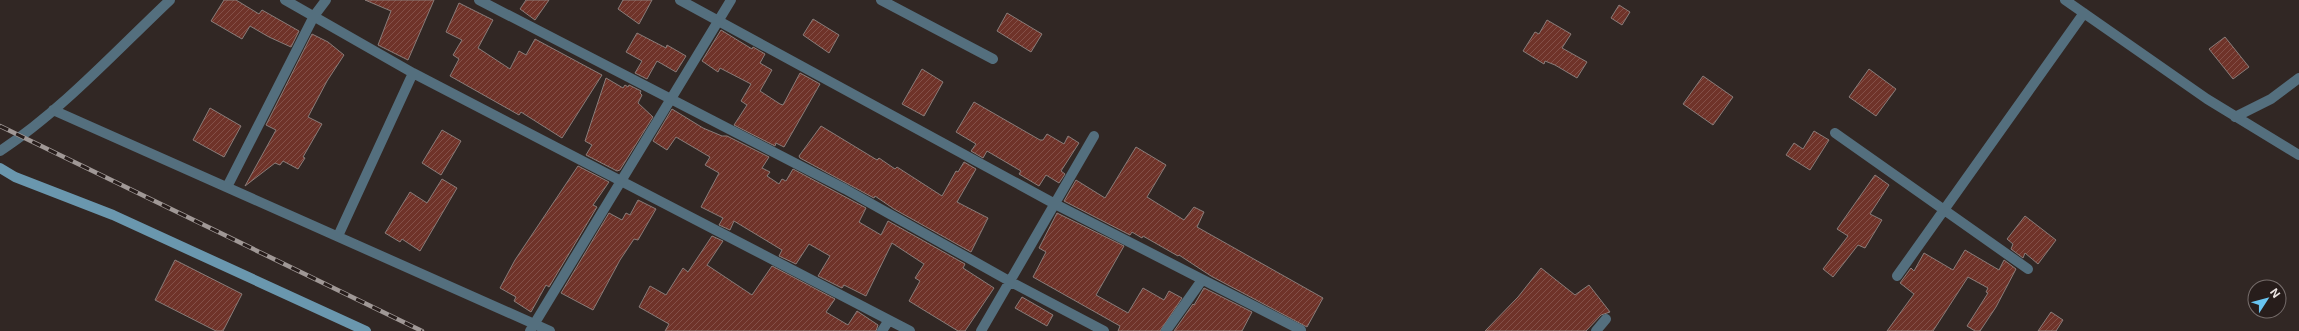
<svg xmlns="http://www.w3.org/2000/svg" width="2299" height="331" font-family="Inter,sans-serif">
<defs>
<pattern id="building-hatch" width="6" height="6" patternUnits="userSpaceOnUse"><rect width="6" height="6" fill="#6f3329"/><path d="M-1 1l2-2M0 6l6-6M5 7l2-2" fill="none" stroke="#845048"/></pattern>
</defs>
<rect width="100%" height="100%" fill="#312724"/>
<path fill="url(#building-hatch)" stroke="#897c79" d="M224 0H236L259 14 262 10 299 31 291 47 269 37 250 26 242 39 211 21Z
M365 0H434L408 60 378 45 391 11Z
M526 0H549L535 20 520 9Z
M623 0H652L639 24 618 9Z
M459 3 493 20 478 48 510 69 519 51 526 55 535 39 602 75 562 138 521 112 519 115 450 76 459 59 453 55 462 40 446 32Z
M1619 5 1630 12 1622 25 1611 18Z
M1007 13 1042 34 1031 52 997 31Z
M813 19 839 35 829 53 803 35Z
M1547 20 1571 34 1562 48 1587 62 1577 78 1555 65 1545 61 1544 64 1523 51 1535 32 1539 34Z
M721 30 752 49 753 47 765 54 760 63 772 70 760 91 780 104 783 105 800 73 820 84 784 147 776 143 775 146 734 125 747 105 741 101 751 84 720 68 718 72 702 61Z
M637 33 666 48 667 45 686 56 676 72 657 61 647 79 635 73 642 61 626 52Z
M312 34 328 42 344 55 327 81 308 117 322 124 303 157 305 158 298 169 283 161 280 165 275 163 245 186 276 130 266 125Z
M2225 37 2249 67 2233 79 2209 49Z
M922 69 943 82 924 116 902 104Z
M1869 69 1896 89 1876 116 1849 97Z
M1703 76 1733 97 1713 125 1683 104Z
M606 78 623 88 625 85 628 87 629 85 641 91 640 93 642 95 638 103 653 117 620 170 617 171 586 155 592 145 585 141Z
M974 102 1040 140H1043L1047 134 1064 144 1068 136 1079 143 1061 171 1065 174 1059 183 1046 175 1039 186 1019 174 1021 171 987 151 983 158 971 151 976 144 956 132Z
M210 108 241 126 224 157 193 140Z
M672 109 703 128 722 136H727L769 157 762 168 770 172 767 176 779 184 782 179 786 181 793 169 866 208 859 222 881 235 888 221 965 264 963 268 994 288 965 331H958L909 301 920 281 915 278 924 264 892 243 866 296 844 285 842 288 818 276 830 256 809 244 796 264 779 256 782 250 734 221 730 230 719 225 723 218 701 207 719 173 705 165 710 157 676 137 667 150 653 141Z
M821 126 877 160 879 158 895 169 897 167 942 196 956 171 958 172 964 162 976 169 957 202 988 218 971 252 894 209 875 196 874 198 800 158 799 156Z
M442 130 461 141 441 175 422 163Z
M1814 131 1829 140 1810 170 1786 155 1794 143 1803 149Z
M1136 147 1166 165 1147 197 1184 220 1194 207 1204 212 1197 227 1323 298 1307 327 1211 276 1179 255 1178 256 1143 236 1142 238 1132 232 1130 235 1064 201 1076 180 1105 198Z
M578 166 609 182 593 205 597 207 549 287 546 285 531 312 514 301 516 297 500 288 515 260Z
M1875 175 1889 185 1870 214 1882 220 1865 248 1858 245 1833 277 1823 269 1848 236 1837 229Z
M442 179 457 188 420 251 402 239 400 242 385 233 410 192 427 203Z
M638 200 656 209 638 240 634 239 620 260 593 310 561 293 609 213 622 220 626 213 630 215Z
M1057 213 1124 246 1096 295 1128 313 1143 288 1164 300 1169 291 1182 298 1160 331H1118L1120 326 1033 277 1046 252 1039 248Z
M2025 216 2056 240 2038 264 2025 253 2023 258 2011 249 2013 244 2007 239Z
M712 236 723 241 707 265 752 295 772 266 835 299 826 312 848 325 857 311 878 325 876 331H665L669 324 639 307 650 286 666 295 683 268 688 272Z
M1965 250 1999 270 2004 260 2016 269 1996 307 1980 331H1975L1967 326 1988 293 1986 292 1988 288 1968 277 1933 331H1887L1914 294 1900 283 1911 268 1914 271 1924 253 1953 270Z
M175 260 242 294 223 331H216L155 300Z
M1541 268 1575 295 1589 285 1610 312 1601 315 1586 331H1485L1518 297Z
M1204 288 1252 312 1242 331H1174L1193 304 1194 305Z
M1022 297 1053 315 1047 326 1015 308Z
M2051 312 2063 320 2056 331H2038Z"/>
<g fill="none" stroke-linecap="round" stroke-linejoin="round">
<path stroke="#546f7e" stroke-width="10" d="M285 0 413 73 910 331
M479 0 845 189 1011 282 1104 331
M680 0 1055 204 1301 330
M881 0 993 59
M2065 0 2207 99 2299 155
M53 110 550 331
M2235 117 2271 99 2299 78
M1835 133 2028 269
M0 151C60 112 117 50 170 0
M227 187 314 16 326 0
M338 236 413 73
M1897 276 2084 13
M530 331 731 0
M882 331 889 320
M981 331 1094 136
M1166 331 1202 280
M1596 331 1606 319"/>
<path stroke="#6a97ae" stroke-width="10" d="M0 168 15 177 113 215 366 331"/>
<defs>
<path id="rail" d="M0 126 422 331"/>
</defs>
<use href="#rail" stroke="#a09896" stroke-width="4.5"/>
<use href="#rail" stroke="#271d1b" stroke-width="3" stroke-dasharray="9" stroke-linecap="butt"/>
</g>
<g transform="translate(2267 299) rotate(54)"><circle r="19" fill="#271d1b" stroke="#766d6b"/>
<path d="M0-3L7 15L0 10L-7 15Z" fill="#68c4f0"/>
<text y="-6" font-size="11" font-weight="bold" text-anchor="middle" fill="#ece5e3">N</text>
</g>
</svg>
